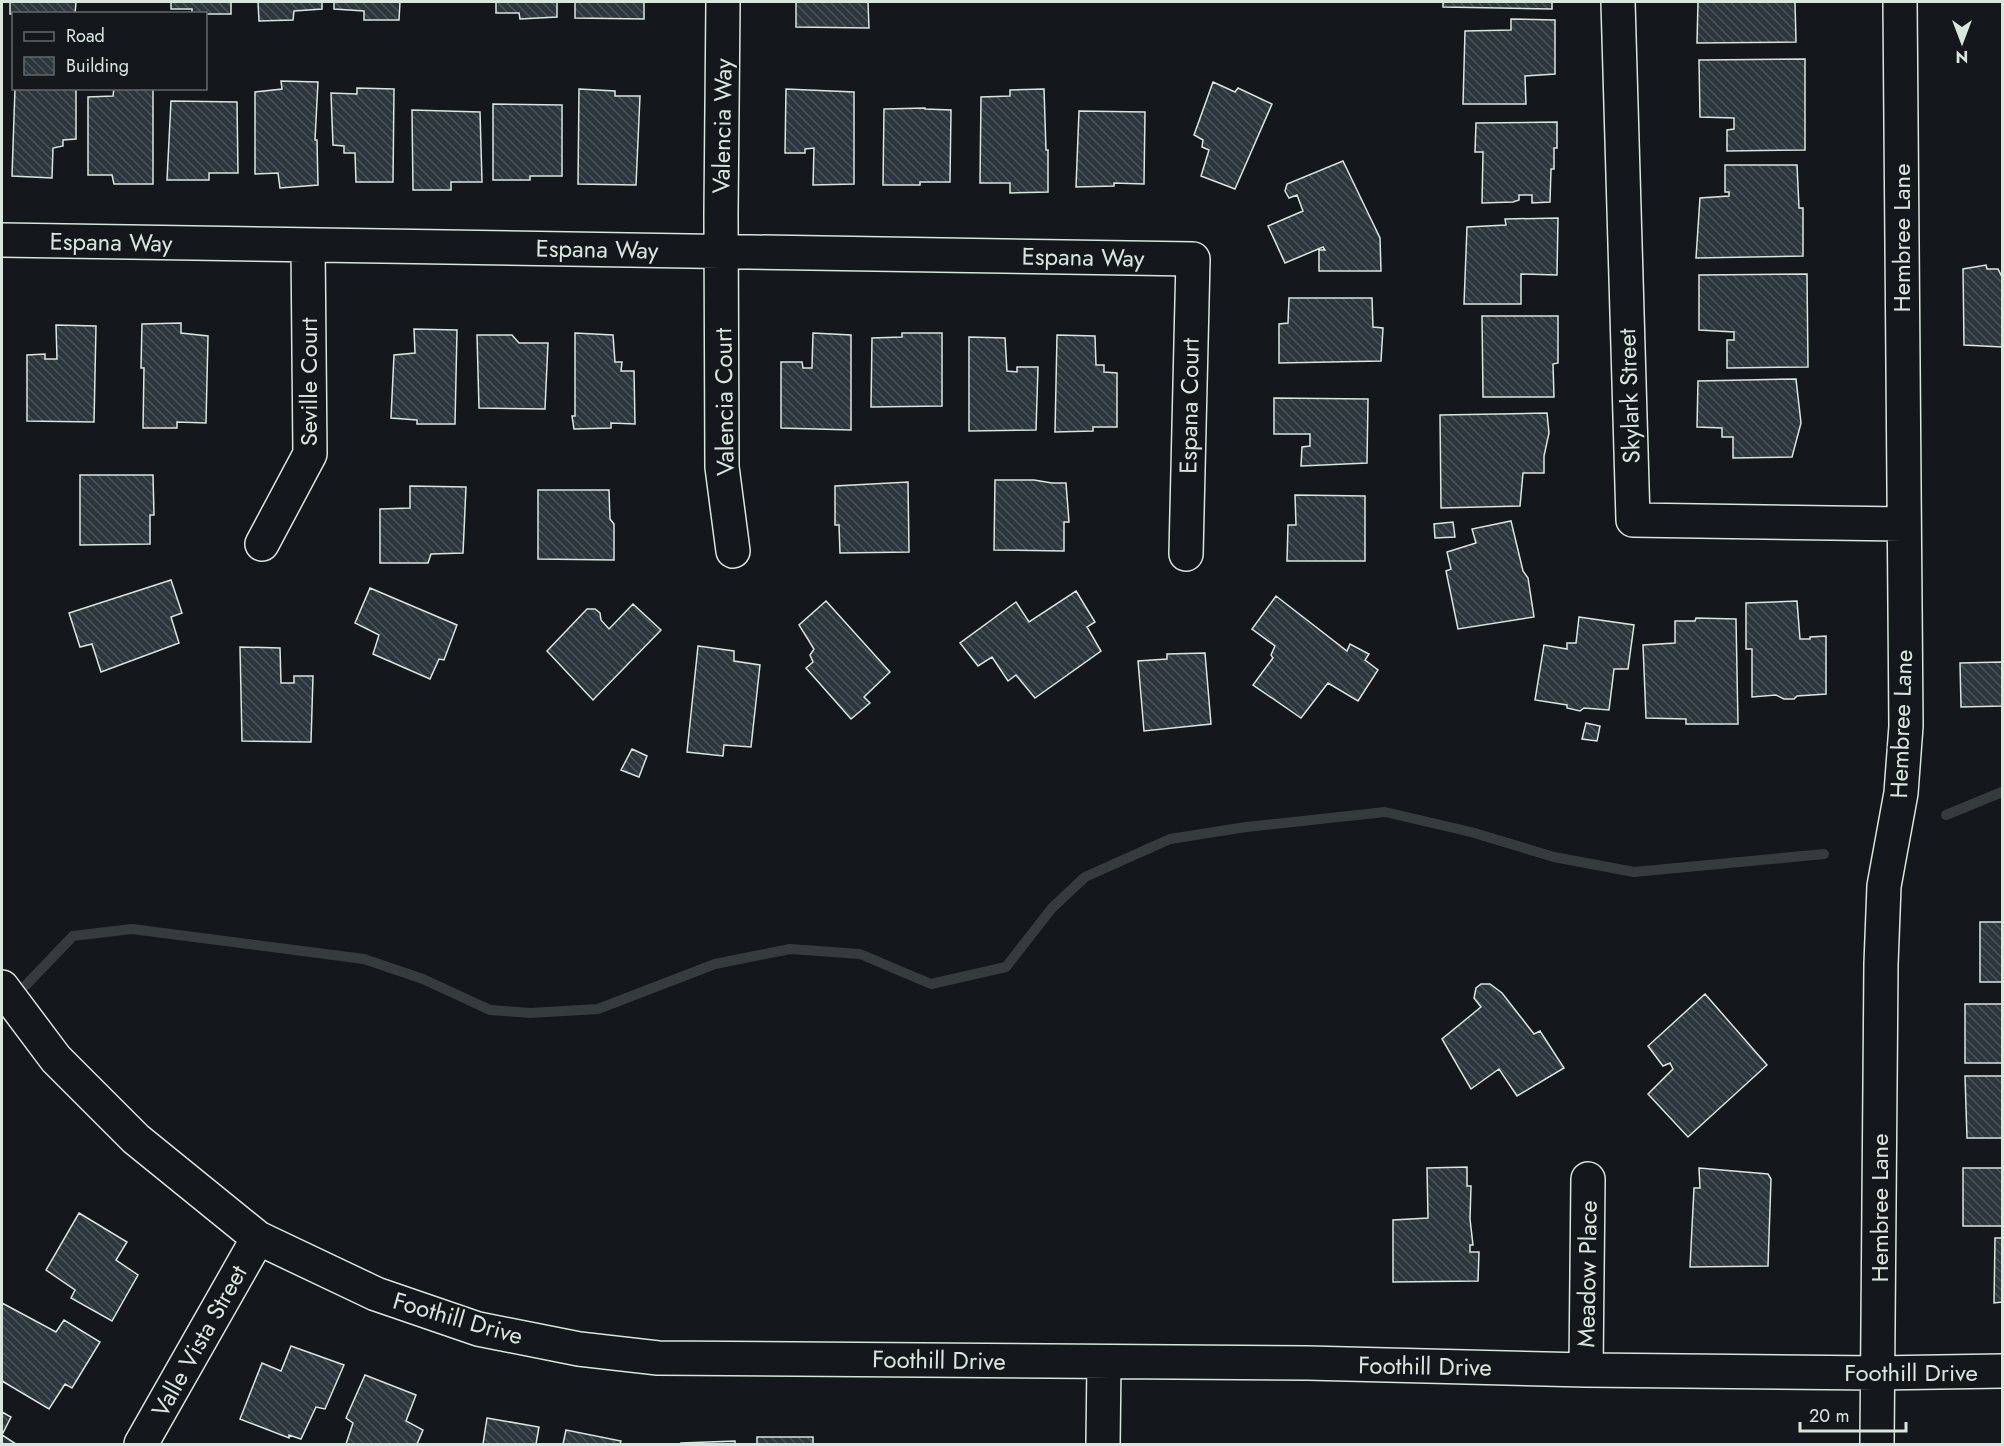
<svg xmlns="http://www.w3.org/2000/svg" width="2004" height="1446" font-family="Jost,sans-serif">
<defs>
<pattern id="building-back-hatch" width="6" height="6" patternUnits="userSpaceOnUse" patternTransform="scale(1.5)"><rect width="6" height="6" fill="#2c363c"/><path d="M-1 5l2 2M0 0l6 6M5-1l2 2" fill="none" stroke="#4a5358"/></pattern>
</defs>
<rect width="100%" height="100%" fill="#14181c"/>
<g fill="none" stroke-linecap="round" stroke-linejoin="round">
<path stroke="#363b3e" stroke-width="10" d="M1946 815 2002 792
M12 993 26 985 73 936 132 929 364 959 423 979 490 1010 530 1013 598 1009 715 964 790 949 860 954 931 984 1006 967 1052 908 1085 877 1170 839 1246 827 1385 812 1471 832 1554 857 1634 872 1824 854"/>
</g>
<path fill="url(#building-back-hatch)" stroke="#d8e6dc" stroke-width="1.5" d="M10 2H76L75 14H10Z
M171 2H231V14H192V9H171Z
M258 2H322V9L294 11 293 20 259 21Z
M334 2H400L399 20H364V11L334 9Z
M496 2H557V17L520 19 519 13H496Z
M575 2H644V19L575 18Z
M796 2H868L869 28 796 27Z
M1443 2H1552V9L1443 7Z
M1698 2H1795L1796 42 1697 43Z
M1511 19 1555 20V74L1525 76 1526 104H1463L1465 31 1511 30Z
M1805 59V150L1727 151V130L1734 129V118L1700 117 1699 60Z
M281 81 318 82 315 140H317L318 185 280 188 278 173 255 174V92L282 89Z
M1213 82 1235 92 1238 88 1272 104 1235 189 1201 176 1209 150 1202 147 1203 140 1194 135Z
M15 88H76V139L63 140V146L53 148 52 178 12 176Z
M114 88H153V184H114L112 175H88V97L113 96Z
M357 88 394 89 393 182H356L355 153H344V146L333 145 331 93 357 94Z
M579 89 615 91V96H640L636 185 578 184Z
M786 89 854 92V184L813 185 814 148 805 149V153H785Z
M1044 89 1046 150H1048V192L1010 193V183H980L981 97 1010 96V90Z
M171 101 237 102 238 173H209V180H167Z
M493 104 562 105V176H530V180H493Z
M925 108V109L951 110 950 182H920V185H883L884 109Z
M412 110 480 112 482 182H451V190H413Z
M1079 111 1145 112 1144 184 1114 183V186L1076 187Z
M1557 122V148H1554V169H1551L1550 202 1532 203V195H1519V200L1513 202 1482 203 1483 152H1475L1476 123Z
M1343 161 1380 238 1381 271H1319V250H1325L1323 247 1285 263 1268 226 1303 211 1297 195 1289 198 1285 191 1287 184Z
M1725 165H1797L1799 208H1803V256L1696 258 1700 198 1729 196V192H1725Z
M1558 218 1557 275 1521 274V304H1464L1467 227 1506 225 1505 219Z
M1986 265 1987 269H1998L2002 277V347L1964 345 1963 269Z
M1807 274 1808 367 1727 368V340H1734V332L1699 330V275Z
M1289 298H1372L1373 327 1383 328 1381 361 1279 363V324L1288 323Z
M1482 316H1558V363L1553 364 1554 397H1483Z
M181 323V333L208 336 206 423 177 422V428H143L144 368H141L142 324Z
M56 325 96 326 94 422 27 421V355L45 354V359H57Z
M414 329 457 330 455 424H417V420L391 418 394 355 415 353Z
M575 333 613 335 615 362H622L621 371H634L635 424 611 423V428L574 429 572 416H575Z
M813 333 851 335V430L781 428V362H802L803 368H812Z
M902 333H942V406L871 407 872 338 902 337Z
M477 335H512L519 343H548L545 409 479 408Z
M1057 335 1095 336 1096 365H1104V372L1117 373V427H1093V431L1055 432Z
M969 337 1005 338 1007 371 1017 372V367H1038L1036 430 969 431Z
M1796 379 1801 423 1792 457 1733 458V437H1722V428L1697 427 1698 381Z
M1274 398 1368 399 1367 463 1301 466 1302 447 1310 446V434H1274Z
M1547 413 1549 433 1544 456V473H1523L1520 506 1441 508 1440 415Z
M80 475H153L154 515H150V544L80 545Z
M995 480H1034L1052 483H1066L1069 522H1064V551L994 550Z
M908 482 909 552 840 553 839 525H835V486Z
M410 486 466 487 463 553 431 554 428 563H380V509L410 508Z
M538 490H609L610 519 614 524V560L538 559Z
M1295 495 1365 496V561H1287L1288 525H1296Z
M1511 521 1523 571 1528 578 1534 617 1458 629 1446 571 1451 569 1447 552 1476 543 1472 529Z
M1453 522 1455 537 1435 538 1434 524Z
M171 580 182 613 171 617 179 643 101 672 92 644 80 647 69 613Z
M370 588 457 625 444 660 439 659 430 679 373 654 379 635 355 623Z
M1076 591 1095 622 1087 627 1101 651 1035 698 1016 675 1008 681 992 657 978 666 960 643 1016 602 1029 622Z
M1276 596 1347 651 1350 644 1369 654 1365 660 1378 670 1358 701 1328 683 1301 718 1253 685 1273 658 1271 655 1275 646 1252 629Z
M826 601 890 672 864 697 870 703 851 719 806 668 813 662 810 655 814 649 799 625Z
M1797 601 1800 639H1810V637L1826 636V694L1797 696 1794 699H1784L1776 695 1752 697V649H1746V603Z
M633 604 661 630 593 700 547 651 587 609H595L600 613 601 620 609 629Z
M1579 617 1634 625 1628 669H1614L1609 710 1584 708 1580 711 1567 708V705L1535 700 1544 645 1567 649V643H1576Z
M1696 618 1736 619 1738 724H1686V719L1646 718 1643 645 1675 643V621H1695Z
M698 646 734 651V661L760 665 751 747 724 745 723 756 687 752Z
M240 647 280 648 281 683H294V676H313L311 742 242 741Z
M1205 653 1211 724 1144 731 1138 661 1167 659V654Z
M2002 662V706L1961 707 1960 663Z
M1586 723 1600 726 1597 741 1582 739Z
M632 749 647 756 639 777 621 770Z
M1980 922H2002V982H1980Z
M1481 984H1490L1502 993 1534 1034 1540 1031 1564 1068 1517 1096 1499 1069 1471 1089 1442 1039 1481 1007 1474 998 1476 988Z
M1705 994 1767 1065 1688 1137 1648 1094 1673 1069 1670 1063 1663 1066 1648 1046Z
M1965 1004H2002V1063H1965Z
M1965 1076H2002V1138H1967Z
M1467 1167V1186H1471L1470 1219 1473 1245H1470V1252H1479L1478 1281 1393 1282V1220L1428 1218 1427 1168Z
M1699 1168 1768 1174 1771 1179 1768 1266 1690 1267 1694 1188H1700Z
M1963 1168H2002V1226H1963Z
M79 1213 127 1242 116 1260 138 1275 112 1321 71 1298 75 1290 46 1270Z
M1995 1238H2002V1302L1994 1303Z
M2 1303 56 1332 64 1320 100 1342 72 1388 65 1384 49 1409 2 1381Z
M291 1346 344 1365 325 1409 316 1407 301 1439 289 1435V1438L240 1419 262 1363 281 1371Z
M365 1375 416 1395 406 1421 423 1430 417 1444H346L353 1423 346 1418Z
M2 1412 11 1417 2 1435 16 1444H2Z
M487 1418 539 1427 536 1444H483Z
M566 1430 621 1441 620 1444H563Z
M757 1437H813V1444H757Z
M735 1441V1444H681V1443Z"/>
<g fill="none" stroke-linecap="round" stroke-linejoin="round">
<defs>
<path id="minor" d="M723 2 721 213 722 467 733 551
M1618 2 1633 520 1903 524
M2 240 1193 259 1186 554
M262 544 310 454 308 245
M2 987 56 1059 136 1139 258 1238 376 1294 478 1329 579 1349 658 1358 1307 1363 1586 1370 1877 1373 2002 1371
M1586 1370 1588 1179
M141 1444 258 1238
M1103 1444 1104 1363
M1877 1444 1881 964 1884 886 1901 793 1906 726 1900 2"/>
</defs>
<use href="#minor" stroke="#d8e6dc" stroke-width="36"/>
<use href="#minor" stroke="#14181c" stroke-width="33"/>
</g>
<g text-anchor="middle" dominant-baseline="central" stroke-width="4.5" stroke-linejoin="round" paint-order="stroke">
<g font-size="24" fill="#d8e6dc" stroke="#14181c">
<text transform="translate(722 126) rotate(-89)">Valencia Way</text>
<text transform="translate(1901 238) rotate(-90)">Hembree Lane</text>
<text transform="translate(111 242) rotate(1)">Espana Way</text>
<text transform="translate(597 249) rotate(1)">Espana Way</text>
<text transform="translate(1083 257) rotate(1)">Espana Way</text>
<text transform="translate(308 382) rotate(-90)">Seville Court</text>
<text transform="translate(1629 396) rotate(-92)">Skylark Street</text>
<text transform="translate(724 402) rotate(-91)">Valencia Court</text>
<text transform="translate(1189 406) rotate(-89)">Espana Court</text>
<text transform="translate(1901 724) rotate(-88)">Hembree Lane</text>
<text transform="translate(1879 1208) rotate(-90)">Hembree Lane</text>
<text transform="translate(1587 1274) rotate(-89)">Meadow Place</text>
<text transform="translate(458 1318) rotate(16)">Foothill Drive</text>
<text transform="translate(199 1341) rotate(-61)">Valle Vista Street</text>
<text transform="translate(939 1360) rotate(1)">Foothill Drive</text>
<text transform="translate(1425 1366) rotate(1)">Foothill Drive</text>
<text x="1911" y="1372">Foothill Drive</text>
</g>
</g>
<rect width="2004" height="1446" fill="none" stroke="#d8e6dc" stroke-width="6"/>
<rect x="12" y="12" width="195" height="78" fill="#14181c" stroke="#626a69" stroke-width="1.5"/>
<rect x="24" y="32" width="30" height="9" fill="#14181c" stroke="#626a69" stroke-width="1.5"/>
<text x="66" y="42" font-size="18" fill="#d8e6dc">Road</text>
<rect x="24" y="57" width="30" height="18" fill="url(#building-back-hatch)" stroke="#626a69" stroke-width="1.5"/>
<text x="66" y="72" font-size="18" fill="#d8e6dc">Building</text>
<g transform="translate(1962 42) rotate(180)" stroke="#14181c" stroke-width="4.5" paint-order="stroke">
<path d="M0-4.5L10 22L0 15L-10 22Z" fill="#d8e6dc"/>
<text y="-9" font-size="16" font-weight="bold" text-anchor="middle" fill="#d8e6dc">N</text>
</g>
<path d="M1800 1422v9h106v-9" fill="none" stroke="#d8e6dc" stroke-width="3"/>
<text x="1809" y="1422" font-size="18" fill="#d8e6dc" stroke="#14181c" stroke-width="4.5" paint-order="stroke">20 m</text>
</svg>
